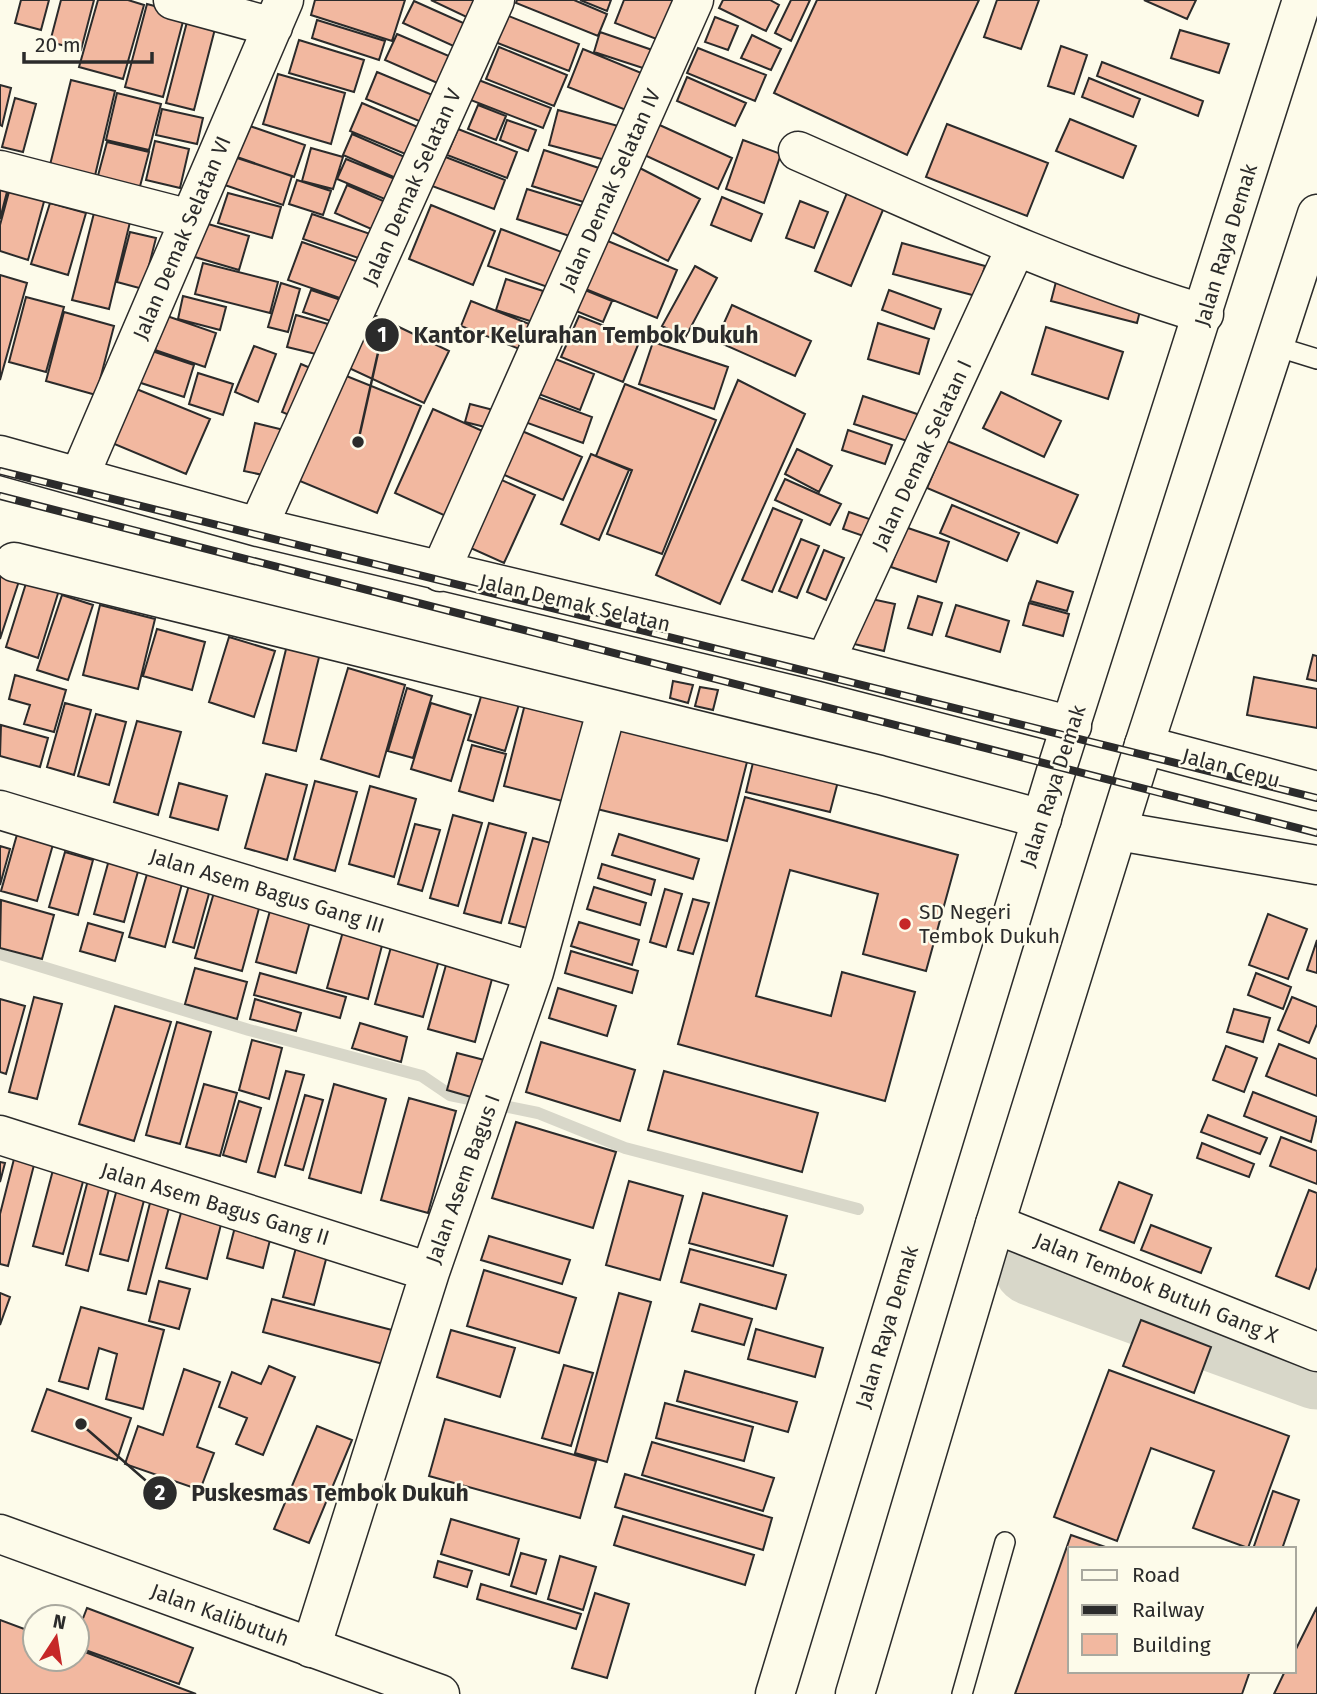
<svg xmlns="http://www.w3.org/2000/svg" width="1317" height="1694" font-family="'Fira Sans',sans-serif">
<rect width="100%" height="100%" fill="#fdfbea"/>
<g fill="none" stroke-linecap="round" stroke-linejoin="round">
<path stroke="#d8d7c9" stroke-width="12" d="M0 954 249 1030 422 1076 450 1095 538 1113 625 1148 858 1209"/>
<path stroke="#d8d7c9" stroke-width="77" d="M1032 1267 1317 1371"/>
</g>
<path fill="#f2b8a0" stroke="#2b2b2b" stroke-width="2" d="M21 0H49L41 30 15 23Z
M61 0H94L81 50 50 42Z
M98 0H128L144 5 123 79 79 67Z
M315 0H405L392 41 311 15Z
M431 0H488L477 22Z
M517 0H574L607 14 598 36 516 3Z
M580 0H611L607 11Z
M624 0H673L659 40 615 23Z
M723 0H770L779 5 766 31 719 8Z
M791 0H810L791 41 775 33Z
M817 0H979L907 155 774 93Z
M997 0H1039L1021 49 984 37Z
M1144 0H1196L1187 19Z
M414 1 470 26 460 49 403 23Z
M147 4 185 14 163 97 125 87Z
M506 15 579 44 569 71 495 42Z
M715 17 738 26 728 50 705 42Z
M188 18 216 25 194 110 166 103Z
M317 20 385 41 379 60 312 38Z
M1180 30 1229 44 1219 73 1171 58Z
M600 32 658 52 652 71 594 52Z
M397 34 463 62 451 89 385 60Z
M752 35 781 49 771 70 741 58Z
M299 40 364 60 354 92 289 73Z
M1061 46 1087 55 1074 94 1048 86Z
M499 47 567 75 554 106 486 79Z
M698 48 766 75 755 101 687 73Z
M583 49 651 77 636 114 568 87Z
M1102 62 1203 101 1198 116 1097 76Z
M377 72 447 101 436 128 366 99Z
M278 74 345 93 331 144 263 124Z
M687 77 746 103 735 126 677 101Z
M1089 78 1140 99 1133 117 1082 97Z
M476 79 551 108 543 128 468 99Z
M71 80 115 91 93 184 48 173Z
M0 85 11 88 2 126 0 125Z
M117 93 161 104 149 150 106 140Z
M15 98 36 104 23 152 2 147Z
M362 103 427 131 415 158 350 131Z
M478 105 506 116 496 140 468 129Z
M162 109 203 118 197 144 156 135Z
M558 110 622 127 613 162 549 145Z
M1070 119 1136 146 1123 178 1056 151Z
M507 120 536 130 528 151 500 140Z
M653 122 732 158 718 189 640 153Z
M947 124 1048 163 1027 216 926 177Z
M247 125 305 145 294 177 237 157Z
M458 129 517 152 507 178 447 155Z
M352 134 414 161 405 182 343 155Z
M743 140 781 154 764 203 726 189Z
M155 141 189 149 180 188 146 180Z
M107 142 149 152 138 194 96 183Z
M311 148 343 157 333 189 302 181Z
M544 150 605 170 593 205 532 186Z
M231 156 292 176 283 205 222 184Z
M443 156 505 180 494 209 432 186Z
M346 159 395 179 387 200 337 179Z
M632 164 700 199 668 261 600 226Z
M297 180 331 191 323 215 289 204Z
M0 181 9 184 0 219Z
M851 183 888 198 851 286 815 271Z
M347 185 390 204 378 232 335 213Z
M10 188 45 198 28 260 0 251V225Z
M527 189 589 208 579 239 517 219Z
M228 193 281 207 272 238 218 223Z
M722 197 762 214 751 241 711 225Z
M800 201 828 212 814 248 786 238Z
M50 203 86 213 68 275 31 264Z
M431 205 495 231 473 285 409 259Z
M94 213 130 222 109 309 72 300Z
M312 214 382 238 373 263 303 239Z
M198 221 249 236 239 270 188 255Z
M501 229 572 256 559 291 488 266Z
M130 232 156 238 143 289 117 282Z
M603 239 677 270 657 318 583 288Z
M302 242 370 266 357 304 288 280Z
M902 243 985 266 976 296 893 274Z
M203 263 278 282 270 313 195 294Z
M695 266 717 278 685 338 662 326Z
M0 275 27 283 0 380Z
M1057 278 1143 299 1137 323 1051 301Z
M506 279 543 291 533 322 496 310Z
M281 283 300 289 288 332 268 327Z
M311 290 350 303 343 325 303 312Z
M585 290 612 301 603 322 576 311Z
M889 290 941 309 934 329 882 310Z
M183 296 226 307 220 330 178 319Z
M26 297 64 307 46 372 9 362Z
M471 301 532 325 522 350 461 326Z
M732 305 811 341 795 376 716 341Z
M64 312 114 326 96 395 46 381Z
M296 315 328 324 320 355 287 347Z
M374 315 449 351 424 403 349 368Z
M167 316 216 333 205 367 155 350Z
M579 316 640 340 623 382 561 357Z
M878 323 929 339 919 374 868 359Z
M1046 327 1123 352 1108 399 1032 374Z
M653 342 728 367 714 409 639 384Z
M254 346 276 354 258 402 235 392Z
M149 350 194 365 184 397 138 382Z
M545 355 594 374 580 410 531 391Z
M301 364 322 373 303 421 282 412Z
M198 373 233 384 223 415 189 404Z
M339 373 421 406 377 513 295 479Z
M738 380 805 414 720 604 656 575Z
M625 384 716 420 662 554 607 534 632 470 596 456Z
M134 388 210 419 186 474 112 443Z
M1001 392 1061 421 1044 457 983 428Z
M532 395 592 417 583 443 522 421Z
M863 396 929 418 920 445 854 424Z
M470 404 505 413 501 431 465 422Z
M433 409 496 437 457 521 395 493Z
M255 423 288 431 277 478 244 471Z
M848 430 892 445 885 464 842 450Z
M522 431 582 457 563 500 502 474Z
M947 441 1078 495 1057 543 927 488Z
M797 449 832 466 819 492 785 474Z
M591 454 629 470 599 540 561 524Z
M495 477 535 495 504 563 464 545Z
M785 479 841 504 830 525 775 500Z
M952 505 1019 533 1007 561 940 533Z
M773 508 802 520 772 592 742 580Z
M849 512 881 523 875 540 843 529Z
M905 527 949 542 936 582 891 567Z
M801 539 819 546 797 598 779 591Z
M824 550 844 558 826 600 807 592Z
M0 568 21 575 0 639Z
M28 577 60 587 38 658 6 647Z
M1037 581 1073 592 1067 611 1030 601Z
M62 595 93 605 68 680 37 670Z
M918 596 942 603 932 635 908 628Z
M862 597 895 604 884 651 850 643Z
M1029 603 1069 614 1063 636 1023 625Z
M100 605 155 619 138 689 83 675Z
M956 605 1009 621 1000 652 946 636Z
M157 629 205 642 192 690 143 676Z
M229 637 275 651 254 717 209 702Z
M289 637 322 645 296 751 263 743Z
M1313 655 1317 656V681L1307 679Z
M348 668 405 685 379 777 321 759Z
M15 675 66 690 54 732 24 724 30 705 9 699Z
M1254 677 1317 689V728L1247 715Z
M673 681 693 685 688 703 670 698Z
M700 687 718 690 713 710 695 706Z
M407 688 432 696 413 758 388 751Z
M483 690 520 701 505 751 468 740Z
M65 703 91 710 74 775 47 767Z
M431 703 471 715 451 781 411 769Z
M525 704 595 722 574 804 504 786Z
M96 714 126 722 109 785 78 776Z
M620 718 750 750 727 841 597 809Z
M137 721 181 732 158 815 114 802Z
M1 725 48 738 40 767 0 756Z
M472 745 506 754 493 801 459 791Z
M756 750 841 770 830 812 746 792Z
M266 774 307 785 287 860 245 848Z
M315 781 357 792 335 871 294 859Z
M179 783 227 796 218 830 170 817Z
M370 786 416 799 394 877 349 864Z
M745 797 958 855 926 971 863 954 878 894 790 870 756 996 831 1016 842 972 915 992 885 1101 678 1044Z
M453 815 482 823 458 906 430 898Z
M489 823 526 833 501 923 464 913Z
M415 824 440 830 422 891 398 884Z
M18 831 54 841 37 901 1 891Z
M619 834 699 859 693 879 612 855Z
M533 838 565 847 541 932 509 923Z
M0 846 10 849 0 885Z
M112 849 142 857 124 922 94 914Z
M65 852 93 860 78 915 49 907Z
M151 860 186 869 165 947 129 937Z
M602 864 655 880 651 895 598 878Z
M189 885 210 890 194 948 173 942Z
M594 887 646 903 640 925 587 909Z
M215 889 261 901 242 971 195 958Z
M665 889 682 894 666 947 650 942Z
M693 899 709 903 693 954 678 950Z
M1 900 54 915 42 959 0 948Z
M271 907 311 918 296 973 256 962Z
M1268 914 1307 929 1288 979 1249 965Z
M579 922 639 940 632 965 571 946Z
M88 923 123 933 115 961 80 951Z
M344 928 384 938 368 999 327 988Z
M393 940 441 953 423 1017 375 1004Z
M1317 940V973L1307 970Z
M571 951 638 971 632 993 565 973Z
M446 965 492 979 475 1042 428 1029Z
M195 968 247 982 237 1019 185 1004Z
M260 973 346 997 340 1018 254 995Z
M1256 973 1291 987 1283 1009 1248 995Z
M558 988 616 1006 607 1036 549 1018Z
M34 997 62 1004 37 1099 9 1092Z
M1292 997 1317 1007V1024L1309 1043 1278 1030Z
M0 999 25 1006 6 1074 0 1072Z
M255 999 301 1013 296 1031 250 1019Z
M115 1006 171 1022 134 1141 79 1124Z
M1234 1009 1270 1018 1263 1042 1227 1032Z
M177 1022 211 1032 180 1144 146 1135Z
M360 1023 407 1037 401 1062 352 1048Z
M252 1040 282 1048 269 1099 239 1090Z
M541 1042 635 1070 620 1121 526 1092Z
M1279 1044 1317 1059V1096L1266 1076Z
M1226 1046 1257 1058 1244 1092 1213 1080Z
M457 1053 496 1063 485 1101 447 1090Z
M286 1071 304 1075 275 1177 258 1172Z
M664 1071 818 1113 802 1172 648 1130Z
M204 1084 237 1093 220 1156 186 1147Z
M334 1084 386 1099 361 1193 309 1178Z
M1253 1092 1317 1117 1311 1142 1244 1116Z
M305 1095 323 1100 303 1170 285 1165Z
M409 1098 456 1111 428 1213 381 1200Z
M239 1101 261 1108 246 1162 223 1155Z
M1208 1115 1267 1138 1260 1154 1201 1132Z
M516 1122 616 1152 593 1228 492 1198Z
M1281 1137 1317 1151V1184L1270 1166Z
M1202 1143 1254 1164 1249 1177 1197 1158Z
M14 1159 34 1165 8 1266 0 1264V1214Z
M0 1162 5 1163 0 1182Z
M53 1170 84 1178 63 1254 33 1246Z
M88 1180 110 1185 88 1271 66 1265Z
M119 1181 147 1189 128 1261 100 1254Z
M629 1181 683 1196 660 1280 606 1265Z
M1119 1182 1152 1195 1134 1243 1100 1230Z
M1309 1190 1317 1193V1267L1309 1289 1276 1276Z
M153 1191 172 1196 146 1294 128 1290Z
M703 1193 787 1216 773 1266 689 1243Z
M185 1198 225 1209 207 1279 166 1268Z
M236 1223 272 1232 263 1268 227 1258Z
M1151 1225 1211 1248 1201 1273 1141 1250Z
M489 1236 570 1260 562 1284 481 1260Z
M298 1240 329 1248 314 1305 283 1297Z
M690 1249 786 1275 776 1309 681 1282Z
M484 1270 576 1298 559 1353 467 1326Z
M159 1281 190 1289 179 1329 149 1321Z
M0 1293 10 1297 0 1325Z
M619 1293 651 1302 607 1462 575 1453Z
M272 1299 392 1330 383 1364 263 1332Z
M700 1304 752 1319 744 1345 692 1331Z
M81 1307 164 1330 143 1409 106 1399 117 1354 99 1348 88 1389 59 1381Z
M1141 1320 1211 1347 1194 1393 1123 1366Z
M756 1329 823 1348 815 1377 748 1359Z
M451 1330 515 1348 500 1397 437 1377Z
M564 1365 593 1373 571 1446 542 1438Z
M269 1366 295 1377 263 1455 236 1444 247 1418 219 1407 232 1372 261 1384Z
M184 1369 220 1382 197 1447 214 1453 200 1490 125 1464 138 1426 163 1435Z
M1109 1370 1289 1436 1248 1548 1193 1528 1214 1471 1151 1448 1117 1541 1054 1517Z
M685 1371 797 1402 788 1432 677 1401Z
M47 1389 131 1418 117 1460 32 1431Z
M665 1403 753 1427 744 1461 656 1438Z
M445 1419 596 1461 580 1518 429 1476Z
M317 1426 352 1440 309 1543 274 1529Z
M652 1442 774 1478 763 1511 642 1475Z
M625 1474 772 1518 763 1550 615 1507Z
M1273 1491 1299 1500 1282 1549H1253Z
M623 1516 754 1555 745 1585 614 1545Z
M451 1519 519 1539 509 1575 441 1554Z
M1071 1535 1111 1549H1070V1671H1250L1242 1694H1015Z
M521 1553 546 1560 536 1594 511 1586Z
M560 1556 596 1567 583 1610 548 1599Z
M438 1561 472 1571 467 1587 434 1577Z
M481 1584 581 1614 576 1629 477 1599Z
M595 1593 629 1604 607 1678 572 1668Z
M1317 1607V1694H1274L1285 1671H1294V1653Z
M87 1608 193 1648 179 1684 77 1647V1634Z
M0 1620 35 1633V1659H77V1649L196 1694H0Z"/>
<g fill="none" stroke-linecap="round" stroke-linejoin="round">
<defs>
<path id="service" d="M1275 346 1317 359
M962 1694 1005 1542"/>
<path id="minor" d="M173 0 273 27
M798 151C932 210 1064 272 1204 314
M0 170 190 219
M0 455 258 527 825 662 1072 726
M80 475 284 0
M258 527 495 0
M14 562 880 775 1042 819
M440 572 694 0
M825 662 1016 247
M1144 745 1317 791
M0 810 534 972
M1118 831 1317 865
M0 1135 430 1272
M995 1224 1317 1352
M311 1648 430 1272 534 972 607 708"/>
<path id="tertiary" d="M0 1534 440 1694"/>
<path id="trunk" d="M775 1694 1057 768 1302 0
M855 1694 995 1224 1144 745 1317 214"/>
</defs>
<use href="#service" stroke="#2b2b2b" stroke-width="22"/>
<use href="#minor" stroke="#2b2b2b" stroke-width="41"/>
<use href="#tertiary" stroke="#2b2b2b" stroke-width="41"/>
<use href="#trunk" stroke="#2b2b2b" stroke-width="41"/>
<use href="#service" stroke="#fdfbea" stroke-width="19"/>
<use href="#minor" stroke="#fdfbea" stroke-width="38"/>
<use href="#tertiary" stroke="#fdfbea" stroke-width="38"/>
<use href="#trunk" stroke="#fdfbea" stroke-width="38"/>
<defs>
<path id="rail" d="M0 471 1317 798
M0 496 1317 833"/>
</defs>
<use href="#rail" stroke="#2b2b2b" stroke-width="8"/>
<use href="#rail" stroke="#fdfbea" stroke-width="5" stroke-dasharray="16" stroke-linecap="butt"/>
</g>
<circle fill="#c62828" stroke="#fdfbea" stroke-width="2.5" cx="905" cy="924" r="7"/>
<g text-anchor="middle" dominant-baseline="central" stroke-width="5" stroke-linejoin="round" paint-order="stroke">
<g font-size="21" fill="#2b2b2b" stroke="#fdfbea">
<text transform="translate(412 187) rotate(-66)">Jalan Demak Selatan V</text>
<text transform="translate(610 190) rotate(-66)">Jalan Demak Selatan IV</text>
<text transform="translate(182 238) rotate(-67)">Jalan Demak Selatan VI</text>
<text transform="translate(1226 245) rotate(-73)">Jalan Raya Demak</text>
<text transform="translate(922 455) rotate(-65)">Jalan Demak Selatan I</text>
<text transform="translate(575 603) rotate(13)">Jalan Demak Selatan</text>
<text transform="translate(1231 768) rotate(15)">Jalan Cepu</text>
<text transform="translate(1053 786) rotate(-72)">Jalan Raya Demak</text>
<text transform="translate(267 891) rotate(17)">Jalan Asem Bagus Gang III</text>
<text transform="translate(463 1179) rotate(-70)">Jalan Asem Bagus I</text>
<text transform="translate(215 1204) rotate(17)">Jalan Asem Bagus Gang II</text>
<text transform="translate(1156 1288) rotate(22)">Jalan Tembok Butuh Gang X</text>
<text transform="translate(887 1327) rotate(-73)">Jalan Raya Demak</text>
<text transform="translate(220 1615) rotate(20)">Jalan Kalibutuh</text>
</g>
<g font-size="21" fill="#2b2b2b" stroke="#fdfbea" text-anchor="start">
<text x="919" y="912">SD Negeri<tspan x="919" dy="24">Tembok Dukuh</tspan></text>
</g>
</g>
<path fill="none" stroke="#2b2b2b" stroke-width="2.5" d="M358 442L382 335M81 1424L160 1493"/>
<g fill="#2b2b2b" stroke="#fdfbea" stroke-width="2.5">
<circle cx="358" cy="442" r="7"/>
<circle cx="81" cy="1424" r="7"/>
<circle cx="382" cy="335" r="18"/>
<circle cx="160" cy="1493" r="18"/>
</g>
<g font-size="21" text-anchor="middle" font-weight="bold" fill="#fff">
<text x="382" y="342">1</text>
<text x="160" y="1500">2</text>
</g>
<g font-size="23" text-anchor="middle" font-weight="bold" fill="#2b2b2b" stroke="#fdfbea" stroke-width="5" stroke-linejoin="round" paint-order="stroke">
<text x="586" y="343">Kantor Kelurahan Tembok Dukuh</text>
<text x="330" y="1501">Puskesmas Tembok Dukuh</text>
</g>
<rect x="1068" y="1547" width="228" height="126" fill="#fdfbea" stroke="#a9a89e" stroke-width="2"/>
<rect x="1082" y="1570" width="35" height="10" fill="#fdfbea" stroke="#a9a89e" stroke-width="2"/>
<text x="1132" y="1582" font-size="21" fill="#2b2b2b">Road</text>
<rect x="1082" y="1605" width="35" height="10" fill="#2b2b2b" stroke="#a9a89e" stroke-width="2"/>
<text x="1132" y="1617" font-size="21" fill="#2b2b2b">Railway</text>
<rect x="1082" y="1634" width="35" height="21" fill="#f2b8a0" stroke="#a9a89e" stroke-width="2"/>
<text x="1132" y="1652" font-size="21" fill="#2b2b2b">Building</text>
<g transform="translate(56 1638) rotate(12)"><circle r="33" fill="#fdfbea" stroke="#a9a89e" stroke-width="2"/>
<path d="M0-5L12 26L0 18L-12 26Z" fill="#c62828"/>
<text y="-10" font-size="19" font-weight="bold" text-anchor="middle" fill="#2b2b2b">N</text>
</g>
<path d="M24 52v10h128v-10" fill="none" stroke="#2b2b2b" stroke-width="3.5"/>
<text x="35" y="52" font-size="21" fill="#2b2b2b" stroke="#fdfbea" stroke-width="5" paint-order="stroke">20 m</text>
</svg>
